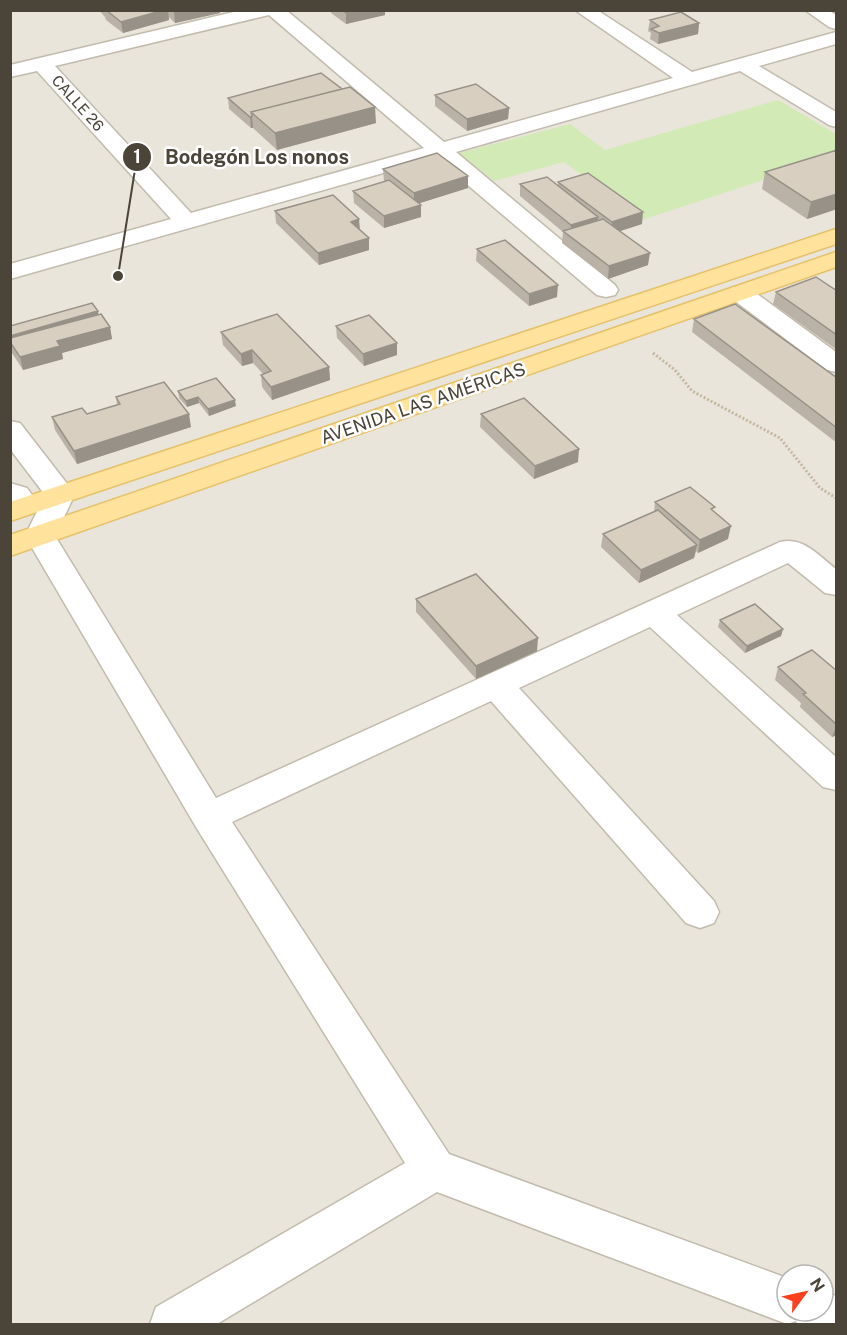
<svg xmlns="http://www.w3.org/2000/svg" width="847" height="1335" font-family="'Public Sans',sans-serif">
<rect width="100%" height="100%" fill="#f6f3ec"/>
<path fill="#eae5da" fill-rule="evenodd" d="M10 11H836V1324H11ZM787 1275H823V1311H787Z"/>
<path fill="#d2eab5" d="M778 100 836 134V156L642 220 564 162 494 181 459 153 570 124 605 150Z"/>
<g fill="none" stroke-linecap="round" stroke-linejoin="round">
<defs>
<path id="minor" d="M242 10H286L444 142 673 78 575 10H597L692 72 836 32V44L759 66 836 112V127L829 125 740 71 456 152 615 285 618 290 615 295 606 297 597 295 436 158 10 279V264L171 219 37 71 10 77V65ZM269 15 424 148 191 213 55 66Z
M805 10H828L836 15V29L829 27Z
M740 286 749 288 836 352V372L827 370 731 298 728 293 731 288Z
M10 421 20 423 75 494 55 536 216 798 780 542C803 536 819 556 836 569V595L825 593 788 563 677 615 836 757V790L823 787 650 627 519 688 714 901 719 912 714 923 700 928 686 923 491 701 232 822 449 1154 787 1278V1311H823V1291L836 1296V1324H797L796 1321 787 1324 437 1192 217 1324H150L156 1307 405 1163 196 827 25 536 45 495 10 449Z
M10 483 27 488 32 495 20 515 10 517Z"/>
<path id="major" d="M836 229V244L10 521V502Z
M836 252V267L10 556V535Z"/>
</defs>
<use href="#minor" stroke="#c2bbae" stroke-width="3"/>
<use href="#major" stroke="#e6c16a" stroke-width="3"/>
<path stroke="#c4b79f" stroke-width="3" stroke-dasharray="2 2" stroke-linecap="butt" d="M653 353 675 370 692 391 780 438 820 488 836 498"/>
<use href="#minor" fill="#fff" fill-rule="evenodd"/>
<use href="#major" fill="#ffe39c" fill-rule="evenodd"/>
</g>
<path fill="#bab2a6" d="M99 10H219L220 13 175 23 169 17V20L123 33 106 20 105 17Z
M331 10H385V15L346 24 331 13Z
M650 20 699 23 698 34 658 44 650 39 651 33 648 31Z
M342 89 376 123 277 150 253 128H251L229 109 228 98Z
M435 95 509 108 508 119 467 131 435 106Z
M837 150V209L807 219 762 189 765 172Z
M383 169 468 176V188L419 203 421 217 384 228 354 203 353 191 385 182 384 181Z
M558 182 642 224 620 231 648 265 608 279 562 243 563 232 520 196V184L558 185Z
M275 211 369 250 319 265 276 223Z
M477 249 557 297 529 306 476 261Z
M837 291V350L773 304 776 292Z
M99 315 110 327 112 339 62 353 63 359 23 370 10 350V326Z
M694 319 837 378V443L692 332Z
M336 326 397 355 364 366 337 338Z
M221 332 329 367 330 380 272 400 262 387 261 375 263 374 253 363 242 366 223 345Z
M178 391 236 406 209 416 199 403 187 407 179 398Z
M116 397 191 427 77 464 55 430 52 417 87 414 117 405Z
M481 414 578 462 534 479 480 427Z
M655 502 714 512 728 539 698 553 696 551 694 558 639 583 601 547 603 534 654 512Z
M416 599 537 651 476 679 416 612Z
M720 620 783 629 781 636 745 653 718 627Z
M778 667 837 671V735L832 737 800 707 801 703 775 680Z"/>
<path fill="#979187" d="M164 10H168L169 20 123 33 121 22Z
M181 10H219L220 13 175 23 174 12Z
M358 10H385V15L346 24V13Z
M699 23 698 34 658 44 659 33Z
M375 107 376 123 277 150 275 133Z
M509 108 508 119 467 131V119Z
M252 116 253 128H251L250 117Z
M468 176V188L414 205V193Z
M837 194V209L807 219 811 202Z
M421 205V217L384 228V216Z
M643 212 642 224 611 234 612 222Z
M598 217 597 229 570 237 571 225Z
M359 219 360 231 351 222Z
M369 238V250L319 265 318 253Z
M650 253 648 265 608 279 609 266Z
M558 285 557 297 529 306V294Z
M98 311 100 324 10 342V336Z
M110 327 112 339 62 353 63 359 23 370 20 357 57 341Z
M397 343V355L364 366 363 354Z
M252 350 253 363 242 366 241 354Z
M329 367 330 380 272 400 271 387Z
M198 397 199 403 187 407 186 401Z
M235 400 236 406 209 416 208 409Z
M189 414 191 427 77 464 74 451Z
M579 449 578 462 534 479 535 466Z
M731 526 728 539 698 553 700 540Z
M697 545 694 558 639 583 641 570Z
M783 629 781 636 745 653 747 646Z
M538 638 537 651 476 679V666Z
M837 724V735L832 737Z"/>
<path fill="#d8cfc1" stroke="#979187" stroke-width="1.5" d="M106 10H164L121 22Z
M342 10H358L346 13Z
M681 12 699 23 659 33 651 29 659 26 650 20Z
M321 73 342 89 251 112 252 116 250 117 228 98Z
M476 84 509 108 467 119 435 95Z
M350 87 375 107 275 133 251 112Z
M837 150V194L811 202 765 172Z
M437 153 468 176 414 193 383 169Z
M588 173 643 212 612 222 558 182Z
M547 177 598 217 571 225 520 184Z
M389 180 421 205 384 216 353 191Z
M333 195 359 219 351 222 369 238 318 253 275 211Z
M603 219 650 253 609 266 563 231Z
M505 240 558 285 529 294 477 249Z
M816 277 837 291V335L776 292Z
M92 303 98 311 10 336V326Z
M735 304 837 378V428L694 319Z
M101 314 110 327 57 341 60 346 20 357 10 342V338Z
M277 314 329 367 271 387 261 375 271 371 252 350 241 354 221 332Z
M369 315 397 343 363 354 336 326Z
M216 378 235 400 208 409 198 397 186 401 178 391Z
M164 382 189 414 74 451 52 417 82 408 87 414 120 404 116 397Z
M524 398 579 449 535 466 481 414Z
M690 487 715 507 711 509 731 526 700 540 655 502Z
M658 510 697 545 641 570 603 534Z
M476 574 538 638 476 666 416 599Z
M755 604 783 629 747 646 720 620Z
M812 650 837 671 836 724 803 694 806 693 778 667Z"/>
<g text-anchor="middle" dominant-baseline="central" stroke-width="5" stroke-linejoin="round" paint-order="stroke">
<g font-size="15" fill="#4b4439" stroke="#fff">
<text transform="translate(78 103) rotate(48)">CALLE 26</text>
</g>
<g font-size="18" fill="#4b4439" stroke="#fff">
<text transform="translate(423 403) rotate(-19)">AVENIDA LAS AMÉRICAS</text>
</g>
</g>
<path fill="none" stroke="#4b4439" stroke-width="2" d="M118 276L137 157"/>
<g fill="#4b4439" stroke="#fff" stroke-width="2">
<circle cx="118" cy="276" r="6"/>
<circle cx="137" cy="157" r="15"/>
</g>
<g font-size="18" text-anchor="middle" font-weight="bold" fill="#fff">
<text x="137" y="163">1</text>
</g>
<g font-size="20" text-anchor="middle" font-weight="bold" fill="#4b4439" stroke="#fff" stroke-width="5" stroke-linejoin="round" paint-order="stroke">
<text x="257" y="164">Bodegón Los nonos</text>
</g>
<rect width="847" height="1335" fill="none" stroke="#4b4439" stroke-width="24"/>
<g transform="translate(805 1293) rotate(57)"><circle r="28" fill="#ffffff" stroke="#b7b4b0" stroke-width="1.5"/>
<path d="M0-4.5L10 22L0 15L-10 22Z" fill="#fc3f1d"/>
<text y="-9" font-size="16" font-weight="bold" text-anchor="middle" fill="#4b4439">N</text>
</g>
</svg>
